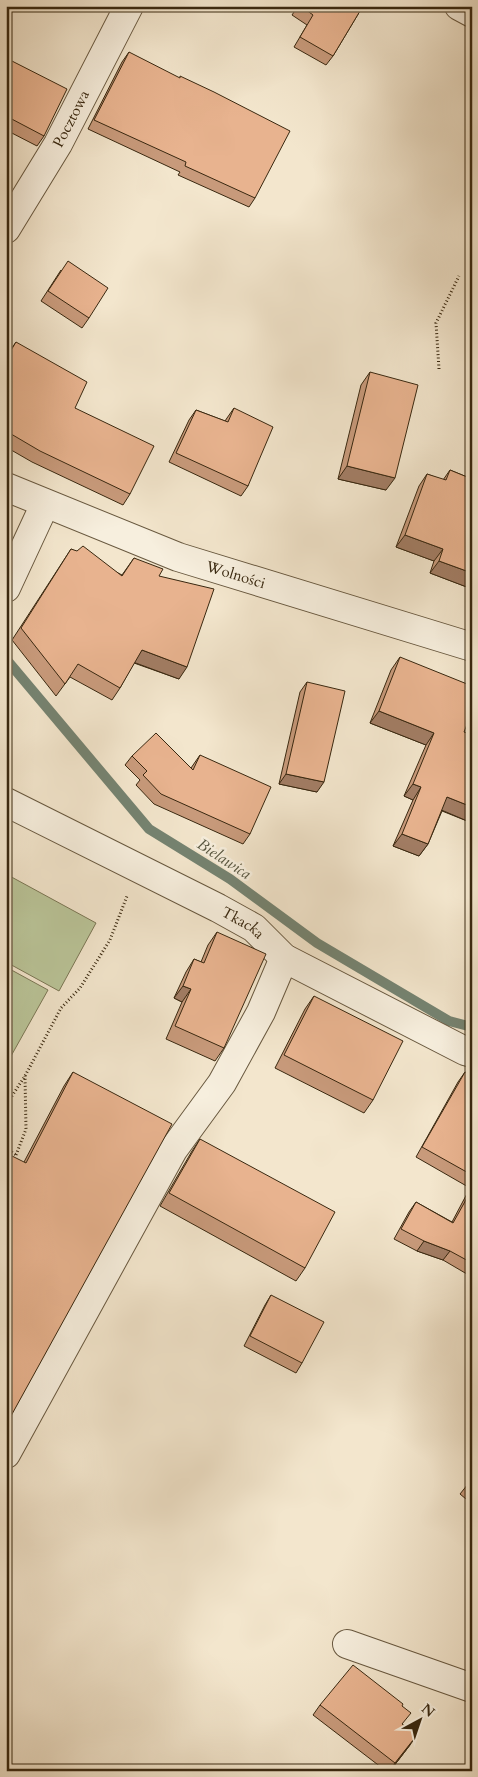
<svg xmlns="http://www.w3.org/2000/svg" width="478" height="1777" font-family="Cardo,serif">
<rect width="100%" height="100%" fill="#f3e6cd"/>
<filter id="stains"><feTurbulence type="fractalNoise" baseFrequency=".004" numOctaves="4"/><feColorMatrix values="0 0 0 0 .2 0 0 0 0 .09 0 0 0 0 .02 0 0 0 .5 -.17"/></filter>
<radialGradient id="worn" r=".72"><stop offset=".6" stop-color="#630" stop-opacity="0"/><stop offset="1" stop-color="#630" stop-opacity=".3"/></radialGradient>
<path fill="#bac599" stroke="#7a7654" d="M6 874 96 923 59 991 6 962Z
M6 967 48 990 6 1065Z"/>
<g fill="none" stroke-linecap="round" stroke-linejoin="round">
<path stroke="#758371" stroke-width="10" d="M6 659 149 829 230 879 317 943 449 1021 472 1027"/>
<defs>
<g id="minor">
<path id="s1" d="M6 229 58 144 129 6"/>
<path d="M6 588 45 504"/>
<path id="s2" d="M6 802 218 908 254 928 284 958 465 1051 472 1053"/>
<path d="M6 1454 173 1150 222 1083 261 1012 284 958"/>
<path d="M347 1644 472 1688"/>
</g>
<g id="tertiary">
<path d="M459 6 472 13"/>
<path id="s3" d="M6 487 178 557 472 647"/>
</g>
</defs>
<use href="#minor" stroke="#68583f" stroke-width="30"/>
<use href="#tertiary" stroke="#68583f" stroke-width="30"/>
<path stroke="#392810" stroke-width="3" stroke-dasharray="1 2.5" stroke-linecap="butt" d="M439 369 436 323 459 276
M6 1105 25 1076 61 1008 80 988 110 940 127 896
M6 1148 16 1155
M16 1155 26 1129 25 1076"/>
<use href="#minor" stroke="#f7efde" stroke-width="28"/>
<use href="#tertiary" stroke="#f7efde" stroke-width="28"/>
</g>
<path fill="#c89a7b" stroke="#392810" d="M298 6H363L333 56 326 65 294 47 307 25 292 15Z
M129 52 255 198 249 207 178 175 180 172 88 129 122 62Z
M6 58 44 136 37 146 6 130Z
M61 270 89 318 82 328 41 301Z
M16 342 75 408 130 494 123 505 32 462 6 447V350L9 352Z
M370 372 386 490 338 479 361 385Z
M234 408 248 486 241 496 169 462 189 420 196 410 225 421 227 418Z
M450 470 472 479V589L430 573 434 561 396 547 419 486 427 474 443 480Z
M71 549 122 575 134 558 159 576 179 679 134 663 120 688 112 700 70 677 56 696 12 640Z
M400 657 464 732 472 735V823L442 811 428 844 419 856 393 846 413 800 404 796 426 745 370 723 391 670Z
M307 682 317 792 279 784 300 692Z
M200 755 250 834 243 844 154 804 136 785 140 780 125 765 132 756 191 768Z
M217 932 224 1048 215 1061 166 1039 182 1002 174 998 186 972 194 959 201 962 208 945Z
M314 996 373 1100 364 1113 275 1068 305 1009Z
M73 1072 6 1425 24 1162 64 1086Z
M465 1072 472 1076V1277L443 1260 417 1251 394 1239 409 1212 416 1202 452 1222 470 1188 416 1157 458 1082Z
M200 1139 305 1268 296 1281 160 1206 192 1151Z
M271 1295 302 1363 296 1373 244 1346 265 1305Z
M472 1479V1504L460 1494Z
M320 1705 402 1706V1724L410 1745 390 1771H386L313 1715Z"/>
<path fill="#a27d64" stroke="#392810" d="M347 466 395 478 386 490 338 479Z
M405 535 443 549 434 561 396 547Z
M439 561 472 573V589L430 573Z
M142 650 187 667 179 679 133 662Z
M379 711 434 733 426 745 370 723Z
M286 774 324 782 317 792 279 784Z
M413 784 421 787 413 800 404 796Z
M447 797 472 807V823L439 809Z
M402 834 428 844 419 856 393 846Z
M183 986 191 989 182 1002 174 998Z
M424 1241 450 1251 443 1260 417 1251Z
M417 1735 410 1745 390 1771 395 1763Z"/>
<path fill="#e8b38f" stroke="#392810" d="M301 6H363L333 56 300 37 313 15Z
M129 52 180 78V76L214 92 290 131 255 198 185 166 186 162 94 120Z
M6 58 67 89 44 136 6 116Z
M68 261 108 288 89 318 48 291Z
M16 342 87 382 75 408 154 446 130 494 40 451 6 431V350L10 352Z
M370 372 418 385 395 478 347 466Z
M234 408 273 427 248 486 176 453 196 410 228 422Z
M450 470 472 479V573L439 561 443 549 405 535 427 474 446 480Z
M83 546 122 576 134 558 163 569 159 576 214 589 187 667 142 650 120 688 78 664 65 684 21 628 71 549 77 551Z
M400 657 472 686V712L464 732 472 735V807L447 797 428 844 402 834 421 787 413 784 434 733 379 711Z
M307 682 345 691 324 782 286 774Z
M156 733 193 770 200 755 271 787 250 834 161 794 143 775 147 771 132 756Z
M217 932 266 954 224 1048 175 1026 191 989 183 986 194 959 204 963Z
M314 996 403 1041 373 1100 284 1055Z
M73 1072 172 1124 6 1425V1153L26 1163Z
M465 1072 472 1076V1175L422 1147Z
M200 1139 335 1212 305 1268 169 1193Z
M472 1189V1263L450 1251 424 1241 401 1229 416 1202 453 1223Z
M271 1295 324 1322 302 1363 250 1336Z
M472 1479V1489L467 1484Z
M353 1665 403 1704 402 1706 411 1713 402 1724 417 1735 395 1763 320 1705Z"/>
<g text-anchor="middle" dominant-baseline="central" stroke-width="5" stroke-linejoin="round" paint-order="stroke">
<g font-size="15" fill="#392810" stroke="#f7efde">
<text stroke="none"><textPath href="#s1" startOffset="128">Pocztowa</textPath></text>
<text stroke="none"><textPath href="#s3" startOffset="246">Wolności</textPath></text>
<text stroke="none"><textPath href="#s2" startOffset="266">Tkacka</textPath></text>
</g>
<g font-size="16" font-style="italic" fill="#575640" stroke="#f7efde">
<text transform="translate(224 859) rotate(33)">Bielawica</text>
</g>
</g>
<rect width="478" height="1777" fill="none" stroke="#f3e6cd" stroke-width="25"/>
<rect x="8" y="8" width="463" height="1762" fill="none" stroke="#392810" stroke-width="2.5"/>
<rect x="12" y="12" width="453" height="1752" fill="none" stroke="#392810"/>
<g transform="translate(420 1720) rotate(40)" stroke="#f7efde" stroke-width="4" paint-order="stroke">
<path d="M0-4L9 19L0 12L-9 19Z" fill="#392810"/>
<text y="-8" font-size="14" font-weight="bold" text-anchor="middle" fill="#392810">N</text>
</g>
<rect width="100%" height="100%" filter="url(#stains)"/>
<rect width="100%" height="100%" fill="url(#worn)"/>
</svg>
